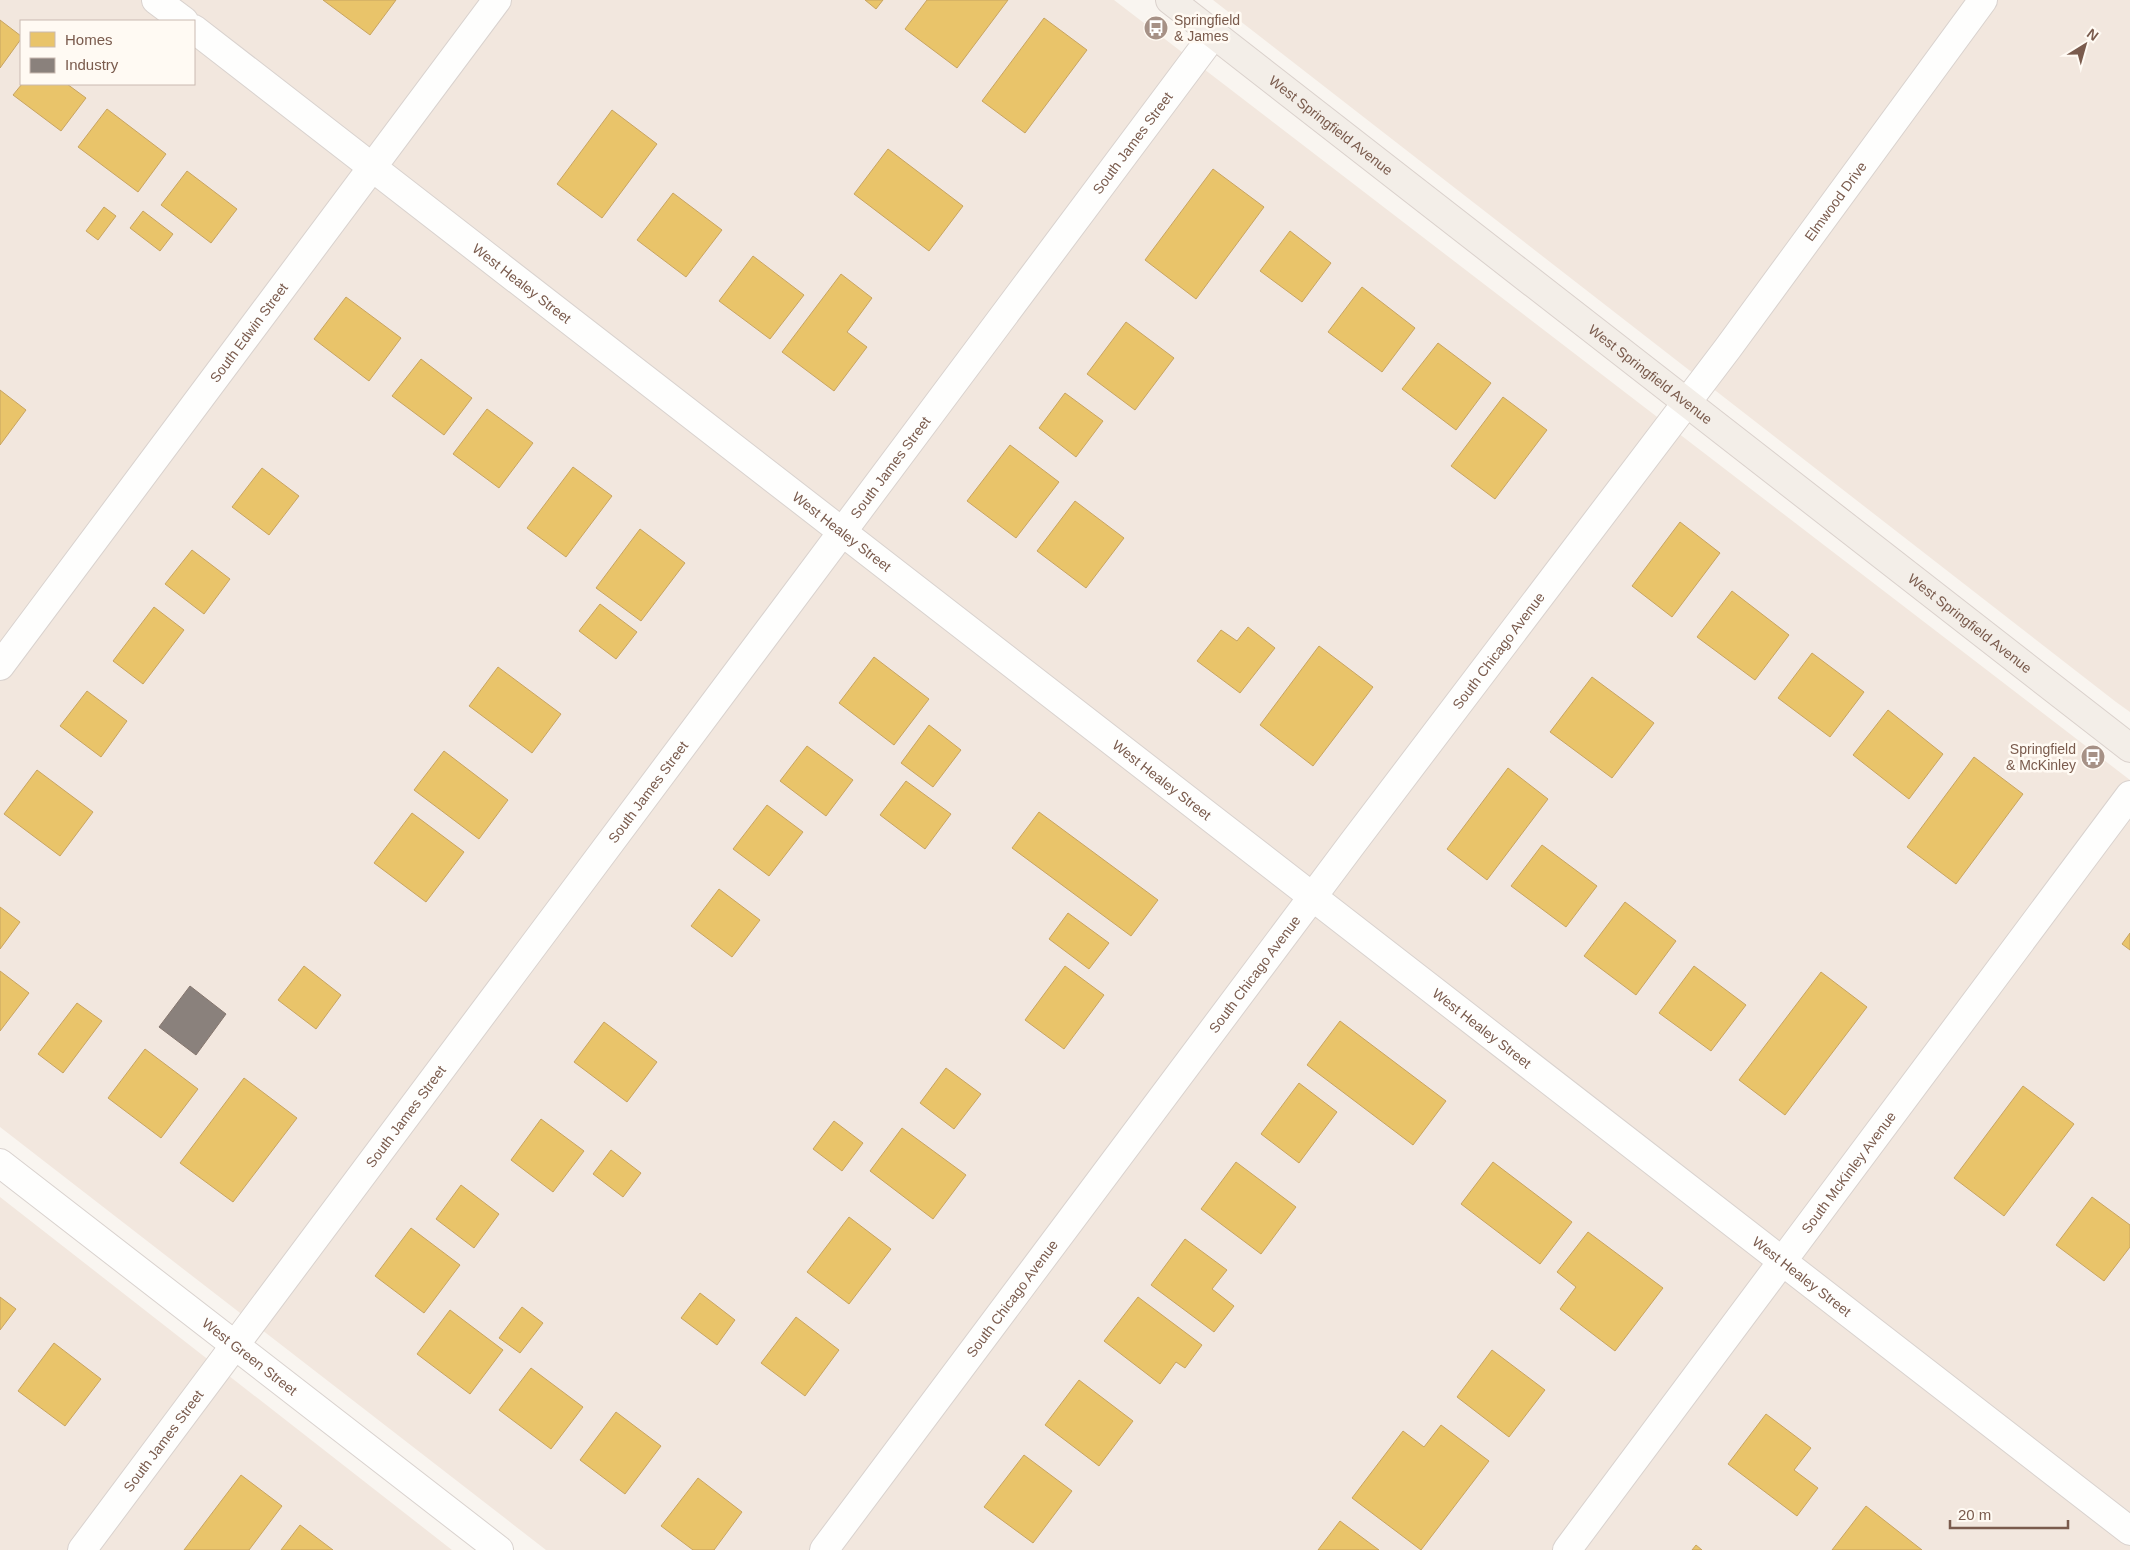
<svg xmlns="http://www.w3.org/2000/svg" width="2130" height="1550" font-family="Helvetica,sans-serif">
<rect width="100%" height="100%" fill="#f9f5f0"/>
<path fill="#f2e7de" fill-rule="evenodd" d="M0 0H1114L2130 780V1550H546L0 1127ZM21 21H194V84H21Z
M1213 0H2130V712L2116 702Z
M0 1197 452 1550H0Z"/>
<path fill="#e9c46a" stroke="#c8a461" d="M323 0H396L370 35Z
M865 0H883L876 9Z
M927 0H1008L957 68 905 29Z
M1044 18 1087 50 1025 133 982 101Z
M0 20 21 36V39L0 68Z
M22 84H67L86 98 61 131 13 95Z
M107 109 166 154 138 192 78 147Z
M612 110 657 144 602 218 557 184Z
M888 149 963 206 929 251 854 194Z
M1213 169 1264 207 1196 299 1145 260Z
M187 171 237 209 211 243 161 205Z
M673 193 722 230 686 277 637 240Z
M104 207 116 216 98 240 86 231Z
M143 211 173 234 160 251 130 228Z
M1290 231 1331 263 1302 302 1260 271Z
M753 256 804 295 770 339 719 301Z
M841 274 872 298 847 332 867 347 834 391 782 352Z
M1362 287 1415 328 1382 372 1328 332Z
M346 297 401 338 369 381 314 339Z
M1126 322 1174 358 1135 410 1087 374Z
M1438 343 1491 383 1456 430 1402 389Z
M421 359 472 398 444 435 392 396Z
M0 390 26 410 0 445Z
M1065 393 1103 421 1076 457 1039 428Z
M1503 397 1547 430 1495 499 1451 466Z
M487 409 533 443 499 488 453 454Z
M1010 445 1059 482 1016 538 967 501Z
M573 467 612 496 566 557 527 528Z
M262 468 299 496 269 535 232 507Z
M1075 501 1124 538 1086 588 1037 551Z
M1680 522 1720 553 1672 617 1632 586Z
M640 529 685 563 641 621 596 588Z
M192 550 230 579 204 614 165 584Z
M1732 591 1789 635 1755 680 1697 637Z
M600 604 637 632 616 659 579 631Z
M154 607 184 630 143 684 113 661Z
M1248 627 1275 648 1240 693 1197 661 1221 630 1237 641Z
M1319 646 1373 687 1313 766 1260 725Z
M1812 653 1864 692 1830 737 1778 698Z
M874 657 929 699 894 745 839 703Z
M498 667 561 714 532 753 469 706Z
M1592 677 1654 723 1612 778 1550 732Z
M87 691 127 721 101 757 60 726Z
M1888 710 1943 754 1909 799 1853 755Z
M929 725 961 750 933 787 901 763Z
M807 746 853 780 826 816 780 781Z
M444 751 508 800 479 839 414 790Z
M1974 757 2023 794 1956 884 1907 847Z
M1508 768 1548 799 1487 880 1447 849Z
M37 770 93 812 60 856 4 814Z
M906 781 951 814 925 849 880 815Z
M767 805 803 832 769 876 733 849Z
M1039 812 1158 900 1131 936 1012 848Z
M412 813 464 852 426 902 374 863Z
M1542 845 1597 886 1566 927 1511 886Z
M719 889 760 920 732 957 691 926Z
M1625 902 1676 941 1636 995 1584 956Z
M0 907 20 922 0 949Z
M1068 913 1109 943 1089 969 1049 939Z
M2130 933V950L2122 944Z
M304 966 341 995 316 1029 278 1000Z
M1065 966 1104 995 1064 1049 1025 1020Z
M1694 966 1746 1005 1711 1051 1659 1013Z
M0 971 29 993 0 1031Z
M1821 972 1867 1007 1785 1115 1739 1080Z
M77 1003 102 1021 63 1073 38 1054Z
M1340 1021 1446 1101 1413 1145 1307 1065Z
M604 1022 657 1062 627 1102 574 1062Z
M145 1049 198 1089 161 1138 108 1098Z
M946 1068 981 1094 954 1129 920 1103Z
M244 1078 297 1118 233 1202 180 1163Z
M1299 1083 1337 1112 1299 1163 1261 1134Z
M2023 1086 2074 1124 2004 1216 1954 1178Z
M541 1119 584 1151 553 1192 511 1160Z
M834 1121 863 1143 842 1171 813 1149Z
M902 1128 966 1175 933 1219 870 1171Z
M611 1150 641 1173 623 1197 593 1174Z
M1236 1162 1296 1207 1261 1254 1201 1209Z
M1493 1162 1572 1222 1540 1264 1461 1204Z
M461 1185 499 1214 474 1248 436 1219Z
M2092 1197 2130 1225V1247L2104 1281 2056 1245Z
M849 1217 891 1249 849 1304 807 1272Z
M411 1228 460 1265 424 1313 375 1276Z
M1588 1232 1663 1288 1615 1351 1560 1309 1576 1287 1557 1272Z
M1185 1239 1227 1270 1212 1289 1234 1306 1214 1332 1151 1285Z
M700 1293 735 1320 717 1345 681 1318Z
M0 1297 16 1309 0 1330Z
M1138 1297 1202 1345 1185 1368 1176 1362 1160 1384 1104 1341Z
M522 1307 543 1323 520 1353 499 1338Z
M450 1310 503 1350 470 1394 417 1354Z
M796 1317 839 1350 805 1396 761 1363Z
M54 1343 101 1379 65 1426 18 1391Z
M1492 1350 1545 1390 1509 1437 1457 1397Z
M531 1368 583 1407 551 1449 499 1410Z
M1079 1380 1133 1421 1099 1466 1045 1425Z
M616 1412 661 1446 625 1494 580 1460Z
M1766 1414 1811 1448 1794 1470 1818 1488 1797 1516 1728 1464Z
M1441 1425 1489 1461 1421 1550 1352 1498 1403 1431 1424 1447Z
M1024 1455 1072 1491 1033 1543 984 1507Z
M241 1475 282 1506 249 1550H184Z
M698 1478 742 1512 714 1550H693L661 1526Z
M1866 1506 1922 1550H1832Z
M1340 1521 1379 1550H1318Z
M300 1525 333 1550H281Z
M1696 1545 1702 1550H1692Z"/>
<path fill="#8a817c" stroke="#85766e" d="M190 986 226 1014 196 1055 159 1027Z"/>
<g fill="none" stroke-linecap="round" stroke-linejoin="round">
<defs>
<g id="minor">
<path d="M156 0 184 21"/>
<path id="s1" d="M194 29 2130 1531"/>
<path id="s2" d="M0 666 497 0"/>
<path id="s3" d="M0 1163 499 1550"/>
<path id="s4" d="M82 1550 1214 34"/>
<path id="s5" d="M824 1550 1352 844 1728 348 1983 0"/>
<path id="s6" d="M1567 1550 2130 795"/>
</g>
<g id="major">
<path id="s7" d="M1170 0 2130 748"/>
</g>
</defs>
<use href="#minor" stroke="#d9d2ce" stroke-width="30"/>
<use href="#major" stroke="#dad1cc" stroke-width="30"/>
<use href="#minor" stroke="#fefefd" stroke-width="28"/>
<use href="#major" stroke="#f3eee8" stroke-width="28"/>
</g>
<defs>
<symbol id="bus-disc" viewBox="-11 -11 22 22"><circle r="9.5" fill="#a69186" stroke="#fffaf3"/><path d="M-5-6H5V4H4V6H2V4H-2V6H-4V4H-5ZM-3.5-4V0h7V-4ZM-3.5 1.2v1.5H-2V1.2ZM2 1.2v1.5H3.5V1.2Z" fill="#fff"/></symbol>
</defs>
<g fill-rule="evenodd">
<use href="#bus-disc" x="1142" y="14" width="28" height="28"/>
<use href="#bus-disc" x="2079" y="743" width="28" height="28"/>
</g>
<g text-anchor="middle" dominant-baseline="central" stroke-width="5" stroke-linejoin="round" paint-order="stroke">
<g font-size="14" fill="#7a5b4d" stroke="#fffaf3" text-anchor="start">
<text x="1174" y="20">Springfield<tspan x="1174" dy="16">&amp; James</tspan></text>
<text x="2076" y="749" text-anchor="end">Springfield<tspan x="2076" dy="16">&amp; McKinley</tspan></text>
</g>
<g font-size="14" fill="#7a5b4d" stroke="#fffaf3">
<text stroke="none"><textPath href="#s7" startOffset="204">West Springfield Avenue</textPath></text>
<text stroke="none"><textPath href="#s4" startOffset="1756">South James Street</textPath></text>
<text stroke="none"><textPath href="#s5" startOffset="1686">Elmwood Drive</textPath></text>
<text stroke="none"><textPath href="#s1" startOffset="415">West Healey Street</textPath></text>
<text stroke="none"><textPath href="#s2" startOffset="416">South Edwin Street</textPath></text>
<text stroke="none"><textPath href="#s7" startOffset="609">West Springfield Avenue</textPath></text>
<text stroke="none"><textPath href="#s4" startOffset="1351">South James Street</textPath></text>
<text stroke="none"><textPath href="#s1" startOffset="820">West Healey Street</textPath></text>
<text stroke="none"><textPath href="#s7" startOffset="1014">West Springfield Avenue</textPath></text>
<text stroke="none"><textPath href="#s5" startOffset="1124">South Chicago Avenue</textPath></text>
<text stroke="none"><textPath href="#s1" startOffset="1225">West Healey Street</textPath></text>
<text stroke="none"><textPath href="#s4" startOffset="946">South James Street</textPath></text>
<text stroke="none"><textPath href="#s5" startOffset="719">South Chicago Avenue</textPath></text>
<text stroke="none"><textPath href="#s1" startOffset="1630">West Healey Street</textPath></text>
<text stroke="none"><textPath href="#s4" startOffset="541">South James Street</textPath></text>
<text stroke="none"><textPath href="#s6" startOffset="471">South McKinley Avenue</textPath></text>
<text stroke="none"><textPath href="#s1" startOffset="2035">West Healey Street</textPath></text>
<text stroke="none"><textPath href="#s5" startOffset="314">South Chicago Avenue</textPath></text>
<text stroke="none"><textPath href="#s3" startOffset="316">West Green Street</textPath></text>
<text stroke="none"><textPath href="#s4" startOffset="136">South James Street</textPath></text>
</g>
</g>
<rect x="20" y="20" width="175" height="65" fill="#fffaf3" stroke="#cabab1"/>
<rect x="30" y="32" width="25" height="15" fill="#e9c46a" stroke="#cabab1"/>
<text x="65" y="45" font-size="15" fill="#7a5b4d">Homes</text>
<rect x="30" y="58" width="25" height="15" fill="#8a817c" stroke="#cabab1"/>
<text x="65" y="70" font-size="15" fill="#7a5b4d">Industry</text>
<g transform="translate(2085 45) rotate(37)" stroke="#fffaf3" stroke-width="4" paint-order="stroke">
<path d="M0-4L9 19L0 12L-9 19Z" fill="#7a5b4d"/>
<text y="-8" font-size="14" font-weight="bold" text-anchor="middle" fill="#7a5b4d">N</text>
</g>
<path d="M1950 1520v8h118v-8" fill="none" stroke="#7a5b4d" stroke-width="2.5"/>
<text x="1958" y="1520" font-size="15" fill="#7a5b4d" stroke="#fffaf3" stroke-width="4" paint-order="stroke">20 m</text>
</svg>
